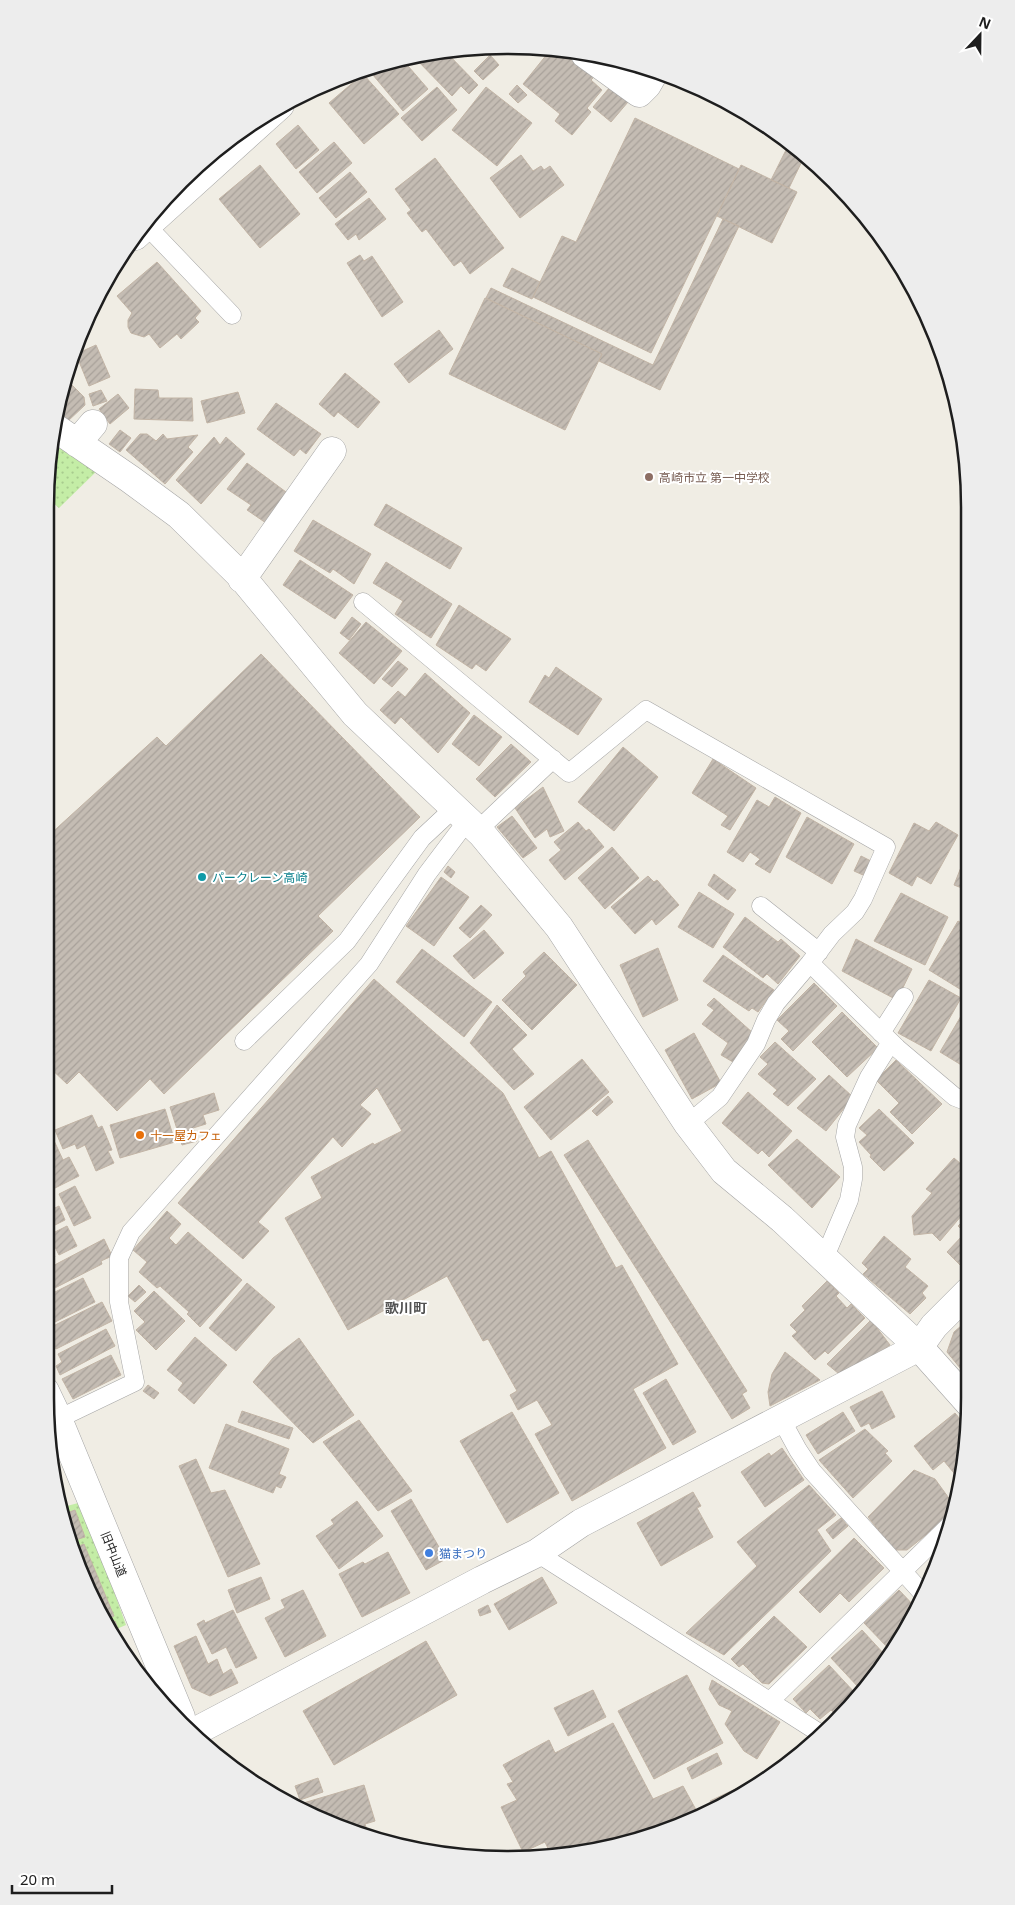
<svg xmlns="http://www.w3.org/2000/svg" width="1015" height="1905" font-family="'Noto Sans','Noto Sans JP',sans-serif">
<defs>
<pattern id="garden-dots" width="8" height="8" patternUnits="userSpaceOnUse" patternTransform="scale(1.25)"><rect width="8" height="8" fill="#c4eda6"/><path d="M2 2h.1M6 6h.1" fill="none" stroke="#a8cb8e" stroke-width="1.8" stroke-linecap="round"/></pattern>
<pattern id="building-hatch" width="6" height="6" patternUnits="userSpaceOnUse" patternTransform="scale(1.25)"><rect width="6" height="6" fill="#c4bcb3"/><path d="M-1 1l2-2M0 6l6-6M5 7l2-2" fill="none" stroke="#a8a19a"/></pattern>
</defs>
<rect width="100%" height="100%" fill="#f0ede4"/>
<path fill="url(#garden-dots)" d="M54 430 101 467 59 508 46 497V478Z
M82 1502 126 1625 114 1630 70 1546 63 1507Z"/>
<path fill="url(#building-hatch)" stroke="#c2b4a5" d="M552 48 566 59 571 53 596 75 591 80 602 90 587 108 591 112 572 135 555 121 560 114 523 84Z
M444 50 478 85 469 94 461 86 452 96 414 57Z
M490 55 499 65 483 80 474 71Z
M402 59 428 89 403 111 368 69 371 67Z
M363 74 399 114 364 144 329 103Z
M517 85 527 95 518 103 509 94Z
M437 87 457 110 422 141 401 118Z
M486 87 532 123 497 166 452 130Z
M610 87 628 102 611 122 593 107Z
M635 118 739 169 651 353 533 297 562 236 576 242Z
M298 125 319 150 296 169 276 144Z
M334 142 352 163 317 193 299 172Z
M789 144 805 155 789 188 771 180Z
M521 155 533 171 541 166 544 170 550 166 564 185 520 218 490 178Z
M435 158 504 248 470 274 461 261 454 266 426 229 422 232 407 213 411 210 395 189Z
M260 165 300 214 260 248 219 199Z
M741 165 797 192 772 243 717 216Z
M350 172 367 192 336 218 319 198Z
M369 198 386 219 359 240 356 234 348 240 335 224Z
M723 219 739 226 660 390 599 361 602 354 486 298 491 288 653 365Z
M360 255 364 261 372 256 403 302 382 317 347 263Z
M157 262 201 311 195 318 199 322 181 339 177 334 160 348 149 334 144 337 131 333 128 327V320L132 313 117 296Z
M512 268 540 282 532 299 503 286Z
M485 298 602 354 565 430 449 374Z
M439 330 453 349 409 383 394 364Z
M96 345 110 377 89 386 76 354Z
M345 373 380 402 358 428 338 412 334 417 319 404Z
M65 378 84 397 85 405 68 421 57 410 61 388Z
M135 389 158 390 159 398H192L193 421 134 419Z
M101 390 107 401 93 406 89 394Z
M238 392 245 413 207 423 201 401Z
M118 394 129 408 110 424 99 409Z
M276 403 321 434 306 454 300 449 294 456 257 429Z
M120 430 131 438 120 452 109 444Z
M140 434H147L156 441 163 434 167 439 198 435 188 447 193 452 165 484 126 450Z
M214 437 220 445 226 437 245 454 201 504 176 480Z
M247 463 286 492 266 523 247 510 251 505 227 489Z
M386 504 462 548 450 569 374 525Z
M313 520 371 554 354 584 333 569 330 573 294 551Z
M300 560 353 595 335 619 283 585Z
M386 562 452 604 431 638 395 614 403 601 373 583Z
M459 605 511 639 486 671 476 664 472 669 436 645Z
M352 617 361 624 349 640 340 633Z
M366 622 402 651 374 684 339 653Z
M261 654 420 817 318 916 333 931 164 1094 150 1079 117 1111 79 1072 67 1084 45 1063 46 838 157 737 166 746Z
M398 661 408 669 392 687 382 679Z
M556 667 602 699 578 735 529 702 545 675 549 678Z
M425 673 470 713 438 753 401 717 395 724 380 710 398 691 405 697Z
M474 715 502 737 479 766 452 744Z
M511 744 531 762 495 797 476 779Z
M623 747 658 777 614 831 578 802Z
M713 759 756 788 730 830 721 825 728 816 692 793Z
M543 787 564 831 550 837 547 829 535 838 515 808Z
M775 797 801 813 770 873 755 864 760 859 750 852 743 862 727 852 757 800 769 807Z
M512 816 537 848 523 858 497 827Z
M807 817 854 844 832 884 786 857Z
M578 822 586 831 589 829 604 847 565 880 549 860 561 850 554 842Z
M936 822 958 835 931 884 917 876 912 886 889 873 914 823 929 831Z
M612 847 639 878 605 909 578 878Z
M967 852V890L954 885Z
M861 856 871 861 863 875 854 871Z
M448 866 455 872 451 878 444 872Z
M714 874 736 890 728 900 708 885Z
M648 876 654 882 657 880 679 905 656 925 652 919 635 934 611 907Z
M441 877 469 897 434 946 406 926Z
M699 892 734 914 713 948 678 927Z
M901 893 948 917 925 965 874 941Z
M481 905 492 915 470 938 459 928Z
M745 917 778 942 781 939 800 956 778 984 767 974 763 978 723 947Z
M958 921 967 926 968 994 929 970Z
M484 930 504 953 474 979 453 956Z
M856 939 912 969 897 1000 842 971Z
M658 948 678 1000 643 1017 620 965Z
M422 949 492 1002 464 1037 396 982Z
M544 952 577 985 532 1030 502 1000 526 976 523 972Z
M723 955 774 990 758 1012 752 1008 749 1011 703 981Z
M374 979 503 1093 539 1158 551 1151 616 1268 622 1265 678 1364 633 1389 666 1448 572 1501 535 1434 552 1425 537 1400 518 1410 510 1395 517 1391 488 1339 483 1341 447 1276 348 1330 285 1218 322 1198 311 1177 373 1143 374 1145 402 1131 377 1088 360 1105 371 1114 342 1147 333 1137 258 1222 269 1231 243 1259 178 1203Z
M929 980 961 998 931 1051 898 1033Z
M814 983 837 1006 793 1051 781 1039 789 1031 777 1020Z
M714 998 753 1033 733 1062 721 1055 728 1043 702 1024 714 1010 707 1005Z
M968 1004V1069L940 1052Z
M497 1005 527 1035 512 1049 534 1074 514 1090 470 1043Z
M842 1012 878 1048 847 1077 812 1042Z
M694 1033 721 1083 692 1099 665 1050Z
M775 1042 816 1079 788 1106 773 1094 777 1090 758 1074 768 1064 760 1057Z
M582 1059 609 1092 551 1140 524 1107Z
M896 1060 942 1104 912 1134 890 1112 899 1103 876 1080Z
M829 1075 853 1097 826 1131 797 1108Z
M748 1092 792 1131 769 1157 762 1150 758 1154 722 1123Z
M214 1093 219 1110 203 1115 206 1124 193 1128 197 1141 182 1145 170 1107Z
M608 1096 613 1102 597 1116 592 1111Z
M165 1109 175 1142 120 1158 110 1125Z
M879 1109 914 1143 884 1171 870 1157 871 1155 859 1142 867 1135 859 1128Z
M92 1115 98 1128 102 1126 112 1150 108 1151 114 1163 96 1171 85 1145 77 1149 75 1144 63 1149 55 1130Z
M50 1132 63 1160 69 1157 79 1176 45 1193V1134Z
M797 1139 840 1177 812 1208 768 1165Z
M588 1140 747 1391 742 1394 750 1408 732 1419 564 1155Z
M954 1158 968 1170V1208L940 1241 932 1233 914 1235 912 1216 932 1193 926 1189Z
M75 1186 91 1218 74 1226 59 1194Z
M50 1198 55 1208 59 1206 65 1220 45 1230V1201Z
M167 1211 181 1224 169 1238 176 1245 188 1232 242 1280 200 1327 187 1314 189 1312 160 1286 157 1288 139 1272 147 1262 133 1250Z
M968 1216 969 1258 961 1266 947 1252 965 1233 958 1226Z
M67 1226 77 1246 59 1255 49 1235Z
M884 1236 911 1259 905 1267 928 1286 922 1293 926 1298 910 1314 863 1274 868 1269 862 1263Z
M45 1237 55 1257 45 1262Z
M104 1239 112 1256 101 1261 102 1264 45 1293V1270Z
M83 1278 95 1302 45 1327V1297Z
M827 1281 839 1293 836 1296 847 1308 851 1304 865 1318 828 1354 825 1351 815 1360 792 1336 797 1332 790 1325 805 1310 802 1306Z
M247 1283 275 1307 236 1351 209 1328Z
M139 1285 146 1292 135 1302 128 1296Z
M154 1291 185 1321 156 1350 136 1330 145 1322 134 1311Z
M102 1302 112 1321 56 1349 47 1329Z
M969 1319V1379L947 1352 954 1332Z
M871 1320 890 1345 844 1378 827 1364Z
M106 1329 115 1346 60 1375 56 1366 62 1362 58 1354Z
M195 1337 227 1365 194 1404 178 1390 183 1383 167 1370Z
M299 1338 354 1415 313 1443 253 1382 273 1358Z
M785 1352 820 1380 770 1406 768 1392 772 1374Z
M111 1355 121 1375 73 1399 62 1379Z
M666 1379 696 1432 673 1445 643 1393Z
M148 1385 159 1393 154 1399 143 1391Z
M882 1391 895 1417 872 1429 869 1423 861 1427 850 1407Z
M242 1411 293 1428 289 1439 238 1422Z
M512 1412 559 1493 507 1523 460 1441Z
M843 1412 855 1431 818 1454 806 1435Z
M955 1413 969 1430 961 1476 958 1478 944 1461 933 1470 914 1446Z
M359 1420 412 1491 378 1511 323 1442Z
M226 1424 289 1449 279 1474 286 1477 281 1488 276 1486 273 1493 209 1468Z
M865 1429 888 1451 885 1453 892 1461 853 1498 819 1460Z
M782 1448 804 1480 765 1507 741 1472 769 1453 771 1456Z
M196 1459 211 1493 225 1490 260 1564 228 1577 179 1466Z
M914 1470 935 1479 956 1508 955 1512 907 1550H894L868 1517Z
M809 1485 836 1515 817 1530 831 1551 724 1655 686 1633 757 1566 737 1542Z
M693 1492 701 1506 697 1508 713 1537 661 1566 637 1523Z
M411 1499 446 1559 426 1570 391 1511Z
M357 1501 383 1536 339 1569 316 1536 334 1524 331 1520Z
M75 1510 85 1537 69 1542 64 1514Z
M841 1518 848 1526 833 1539 826 1530Z
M854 1538 884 1568 849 1602 840 1593 820 1613 799 1592Z
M84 1544 114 1616 108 1619 71 1549Z
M388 1552 410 1593 362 1617 339 1574 363 1562 365 1564Z
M261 1577 270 1599 237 1613 228 1590Z
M542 1577 557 1603 509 1630 494 1604Z
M303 1590 326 1636 285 1657 265 1618 285 1608 281 1600Z
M899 1590 917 1609 889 1649 864 1623Z
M488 1605 491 1612 480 1616 478 1610Z
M233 1610 257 1658 236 1668 226 1647 212 1654 197 1624 204 1620 205 1623Z
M774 1616 807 1647 769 1684 762 1683 743 1664 739 1667 731 1659Z
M115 1621 128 1655 111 1623Z
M862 1630 885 1655 860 1689 831 1658Z
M196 1636 208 1664 217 1659 223 1674 231 1669 238 1683 210 1696 192 1688 174 1646Z
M426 1641 457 1695 334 1765 303 1711Z
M829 1665 856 1694 839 1718 831 1710 820 1719 810 1709 806 1713 793 1699Z
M687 1675 723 1743 654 1779 618 1711Z
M712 1680 780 1722 757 1759 744 1751 725 1724 732 1711 719 1705 709 1689Z
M593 1690 606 1717 568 1736 554 1708Z
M613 1723 653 1799 683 1786 700 1817 627 1844 552 1857 545 1842 523 1852 501 1807 517 1800 507 1784 513 1782 503 1765 549 1740 555 1753Z
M717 1753 722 1764 692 1779 687 1768Z
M318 1778 323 1792 300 1800 295 1786Z
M748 1783 750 1785 715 1810 710 1801Z
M364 1785 375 1821 365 1824 369 1836 300 1804Z"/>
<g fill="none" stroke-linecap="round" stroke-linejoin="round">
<defs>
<path id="service" d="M146 225 232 315
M363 602 569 773 646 710 886 847 863 899 855 912 832 934 810 963
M478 830 553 759
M761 906 819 952
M881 1033 904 997
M244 1041 347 941 422 838 453 809
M688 1124 720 1097 756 1044 766 1020 776 1003 810 963 897 1048 955 1097 968 1102
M824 1259 849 1200 853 1179V1167L845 1137 847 1125 869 1077 891 1042
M58 1419 135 1382 119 1302V1258L131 1232 369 964 427 874 467 821
M781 1419 798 1450 812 1471 925 1596
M537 1553 821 1734
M770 1701 952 1523"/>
<path id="minor" d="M585 54 639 93 647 85 655 71
M135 236 280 105
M54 427 130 479 179 515 241 576 355 714 482 834 559 927 688 1124 724 1171 782 1219 919 1347 969 1403
M77 443 93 424
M242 579 332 451
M45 1391 56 1414 181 1717
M196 1731 482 1580 537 1553 581 1523 919 1347 934 1326 969 1291"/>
</defs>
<use href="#service" stroke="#a5a5a5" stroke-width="19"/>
<use href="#minor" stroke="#a5a5a5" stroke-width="29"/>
<use href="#service" stroke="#fff" stroke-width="18"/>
<use href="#minor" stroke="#fff" stroke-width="28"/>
</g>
<circle fill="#8d6e63" stroke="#fff" stroke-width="2" cx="649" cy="477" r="5"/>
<circle fill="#0f9aa8" stroke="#fff" stroke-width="2" cx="202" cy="877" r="5"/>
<circle fill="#e8710a" stroke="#fff" stroke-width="2" cx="140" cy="1135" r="5"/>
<circle fill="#3f7fe0" stroke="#fff" stroke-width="2" cx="429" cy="1553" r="5"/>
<g text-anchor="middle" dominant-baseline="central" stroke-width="4" stroke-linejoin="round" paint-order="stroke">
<g font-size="12" fill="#785e54" stroke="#fff" text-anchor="start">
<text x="659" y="477">高崎市立 第一中学校</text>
</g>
<g font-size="12" fill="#0d838f" stroke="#fff" text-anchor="start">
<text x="212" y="877">パークレーン高崎</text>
</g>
<g font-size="12" fill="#c56008" stroke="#fff" text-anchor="start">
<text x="150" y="1135">十一屋カフェ</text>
</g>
<g font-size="12" fill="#366cbe" stroke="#fff" text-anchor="start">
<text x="439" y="1553">猫まつり</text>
</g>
<g font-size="12" fill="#1e1e1e" stroke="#fff">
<text transform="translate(114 1554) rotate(68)">旧中山道</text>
</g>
<g font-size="14" font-weight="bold" fill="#515151" stroke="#fff">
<text x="406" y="1307">歌川町</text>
</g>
</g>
<path d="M0 0H1015V1905H0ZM507 54H508A453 453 0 0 1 961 507V1398A453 453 0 0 1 508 1851H507A453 453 0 0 1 54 1398V507A453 453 0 0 1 507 54Z" fill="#ededed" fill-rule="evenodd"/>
<path fill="none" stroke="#1e1e1e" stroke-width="2.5" d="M507 54H508A453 453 0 0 1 961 507V1398A453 453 0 0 1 508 1851H507A453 453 0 0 1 54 1398V507A453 453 0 0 1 507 54Z"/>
<g transform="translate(980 35) rotate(22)" stroke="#ffffff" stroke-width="4" paint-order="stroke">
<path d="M0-4L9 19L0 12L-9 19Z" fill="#1e1e1e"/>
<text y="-8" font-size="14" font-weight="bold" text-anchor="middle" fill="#1e1e1e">N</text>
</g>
<path d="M12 1885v8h100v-8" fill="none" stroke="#1e1e1e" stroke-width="2.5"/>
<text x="20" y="1885" font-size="15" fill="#1e1e1e" stroke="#ffffff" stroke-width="4" paint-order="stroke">20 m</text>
</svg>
